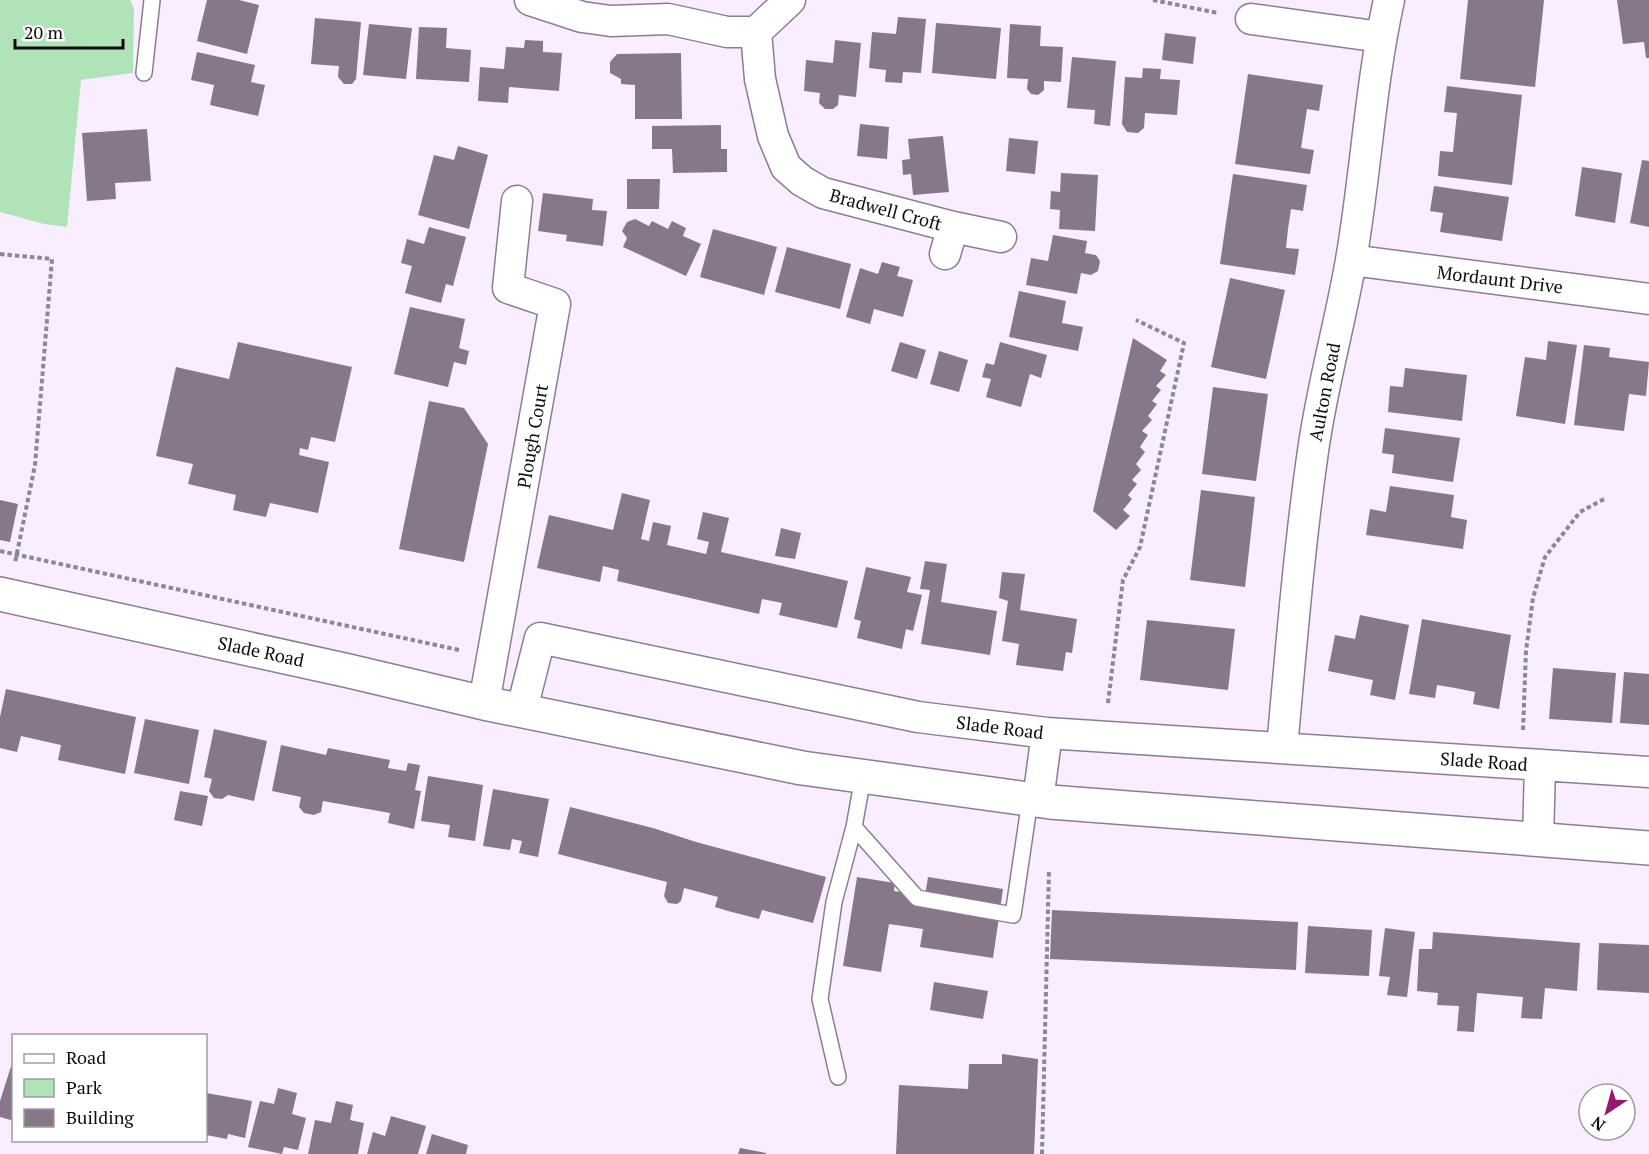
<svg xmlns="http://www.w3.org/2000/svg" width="1649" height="1154" font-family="'PT Serif',serif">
<rect width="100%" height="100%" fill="#f9eeff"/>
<path fill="#b1e3b8" d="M0 0H130L134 9 133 73 81 80 67 227 44 224 0 212Z"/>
<path fill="#878" d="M207 0H239L259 5 247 54 197 41Z
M1468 0H1544L1535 87 1460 79Z
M1617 0H1649V58H1646L1644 42 1623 44Z
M898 17 926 19 921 73 903 72 902 83 885 82 886 70 869 68 872 32 896 34Z
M315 18 361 22 356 79 352 84H344L338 77 339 66 311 64Z
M936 23 1001 28 996 79 932 73Z
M369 24 412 28 406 79 363 75Z
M1010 24 1041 26 1040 46 1063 47 1061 82 1044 81V90L1038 95 1031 94 1027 89 1028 79 1007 78Z
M419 27 447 28 446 48 471 50 469 82 416 79Z
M1165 33 1196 37 1193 64 1162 60Z
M525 40 543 41V52L562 53 559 91 509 87 508 103 478 101 480 67 504 69 506 47 524 48Z
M835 40 861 43 856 97 839 95 838 105 833 109H825L819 103 820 93 804 91 806 60 833 63Z
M197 52 255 65 251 82 265 85 258 116 210 105 214 85 191 80Z
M681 53 682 119H635V85L621 84V79L610 73V62L617 54Z
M1072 57 1116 61 1110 126 1094 124 1095 110 1067 108Z
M1143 68 1161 69 1160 79 1180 80 1177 115 1145 113 1144 128 1138 133 1127 132 1122 124 1125 77 1142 78Z
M1248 74 1323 85 1319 111 1307 109 1301 148 1314 150 1310 174 1235 164Z
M1447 86 1522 95 1512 185 1438 176 1440 151 1453 152 1455 132 1457 113 1444 112Z
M860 124 889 127 887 159 857 156Z
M721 125V149H727V172L673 173 672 149H652V126Z
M147 129 151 181 115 183 116 199 87 201 82 133Z
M943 136 949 192 913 195 911 174 903 175 902 160 910 159 908 139Z
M1009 138 1038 141 1035 174 1006 171Z
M458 146 488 155 469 229 418 215 434 155 454 160Z
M1642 160 1649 161V227L1630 223Z
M1582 167 1622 173 1615 223 1575 216Z
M1061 173 1098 175 1095 231 1059 229 1060 210 1050 209 1051 191 1060 192Z
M1233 174 1307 185 1303 211 1291 209 1288 229 1286 248 1299 249 1295 275 1220 264Z
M627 179H660L659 209H627Z
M1434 186 1509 197 1502 241 1440 232 1443 213 1430 211Z
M543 193 593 199 592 210 607 211 603 246 566 241 567 235 538 231Z
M635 219 649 226 652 221 668 229 672 221 686 228 683 236 701 244 686 276 623 247 627 238 622 231 627 222Z
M429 227 466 237 453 286 446 284 441 303 405 293 412 266 401 263 407 239 424 244Z
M713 229 777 247 764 295 700 277Z
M1053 235 1087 241 1085 253 1096 255 1100 261 1098 271 1091 275 1081 273 1077 294 1026 285 1031 258 1048 261Z
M787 247 851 264 840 309 775 292Z
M882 262 900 267 897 276 913 280 903 317 874 309 870 324 846 317 860 268 878 274Z
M1230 278 1285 290 1266 379 1211 367Z
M1019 291 1066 301 1062 323 1083 327 1078 351 1009 337Z
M410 307 465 319 459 348 469 351 466 365 454 362 448 387 394 374Z
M1133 338 1167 360 1160 371 1166 375 1156 386 1161 390 1152 401 1157 404 1148 416 1152 420 1142 431 1148 435 1140 447 1145 452 1136 464 1141 470 1132 480 1137 484 1128 495 1132 499 1123 510 1130 516 1116 530 1093 511Z
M1548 341 1577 345 1565 424 1516 416 1525 357 1546 360Z
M238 342 352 367 335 442 311 437 308 450 300 448 299 455 329 462 318 513 270 503 266 517 233 510 236 495 188 484 193 464 156 456 176 367 229 379Z
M900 342 926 350 917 379 891 371Z
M1000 342 1047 355 1041 378 1030 374 1021 407 986 397 991 379 982 377 986 363 994 365Z
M1584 345 1610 348 1609 357 1649 362 1646 396 1629 394 1624 431 1574 425Z
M939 351 968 360 959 392 930 384Z
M1405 368 1467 375 1462 421 1388 412 1390 386 1403 387Z
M1213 387 1268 394 1256 481 1202 474Z
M429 401 464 408 488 444 464 562 399 549Z
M1385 428 1460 438 1453 482 1392 473 1394 455 1382 453Z
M1390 486 1454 495 1451 517 1467 520 1463 549 1366 535 1370 509 1386 512Z
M1201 490 1255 497 1245 587 1190 580Z
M622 493 650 500 641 539 649 541 653 522 671 526 667 545 706 554 709 542 697 539 703 512 729 518 721 552 848 581 837 628 779 615 782 603 762 599 759 614 617 581 619 570 603 566 600 582 537 568 549 515 613 530Z
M0 500 18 504 10 542 0 540Z
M781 528 801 533 795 559 775 556Z
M925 561 947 564 941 602 997 611 990 655 921 644 930 590 920 589Z
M866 567 911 577 907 592 922 595 913 631 906 629 902 649 857 638 861 621 854 619Z
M1002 572 1025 574 1020 610 1077 619 1072 653 1066 652 1063 671 1016 665 1019 644 1002 641 1008 601 999 598Z
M1360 615 1409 625 1395 700 1370 695 1373 680 1328 671 1335 635 1355 639Z
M1422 619 1511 635 1499 709 1473 704 1475 692 1455 688 1437 685 1435 698 1409 694Z
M1147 620 1235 629 1228 690 1140 680Z
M1553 668 1616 673 1612 723 1549 719Z
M1624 672 1649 674V725L1620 723Z
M6 689 136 717 125 774 58 760 61 745 21 736 17 752 0 748V717Z
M145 719 199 730 189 784 134 773Z
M214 729 267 741 254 801 228 795 222 799 214 798 209 791 212 779 204 777Z
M281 745 326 755 328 748 390 760 388 768 406 771 408 763 420 765 415 790 421 791 414 829 388 823 390 813 323 801 321 812 314 815 304 813 299 807 301 797 272 791Z
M428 776 483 785 475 841 448 837 450 825 421 821Z
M493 789 549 799 538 857 519 853 522 841 512 839 510 850 483 846Z
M180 791 208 796 202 826 174 820Z
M570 807 653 828 696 842 826 877 813 923 762 910 759 919 728 911 715 907 718 897 684 888 681 901 677 904 668 903 664 896 667 882 558 854Z
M857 877 895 883 894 891 925 896 928 877 1003 889 993 958 920 947 923 929 889 924 881 972 843 966Z
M1052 910 1298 922 1296 970 1050 959Z
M1308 926 1372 930 1369 976 1305 973Z
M1385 928 1415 932 1407 997 1387 995 1390 977 1379 976Z
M1433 932 1580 943 1577 991 1545 988 1542 1019 1521 1018 1523 997 1477 993 1474 1032 1457 1031 1459 1006 1437 1005 1438 993 1417 991 1419 949H1432Z
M1599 943 1649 945V993L1597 990Z
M934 982 988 991 983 1019 930 1010Z
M1002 1054 1038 1059 1034 1154H896L899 1085 968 1089 969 1064H1002Z
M14 1057V1121L0 1117V1101Z
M278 1088 297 1093 292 1114 306 1118 298 1150 284 1147 282 1154 248 1147 260 1101 274 1104Z
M206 1093 252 1101 245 1138 228 1134 227 1139 206 1135Z
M336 1101 353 1105 350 1120 364 1123 358 1154H308L315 1120 331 1123Z
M391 1116 426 1126 418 1154H367L373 1132 385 1136Z
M432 1134 468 1145 466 1154H426Z
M740 1148 766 1153V1154H738Z"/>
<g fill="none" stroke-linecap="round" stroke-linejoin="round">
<defs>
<path id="service" d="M144 73 152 0
M854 827 917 898 1013 915 1030 800
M838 1077 820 999 834 902 854 827 863 777"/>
<path id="minor" d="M530 0 582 17 611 21 668 19 727 32H756L790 0
M1251 19 1381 37
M756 32 760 79 773 136 786 167 802 181 823 193 953 227 945 254
M953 227 1001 237
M1351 260 1649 299
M484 703 555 304 508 288 517 201
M522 709 540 638 918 717 1047 733 1649 772
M1282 748C1291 649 1299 549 1313 451 1322 386 1340 324 1351 260 1366 173 1370 86 1389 0
M1038 800 1047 733
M1538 840 1540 765"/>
<path id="secondary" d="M0 594 349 671 484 703 802 768 1050 802 1649 848"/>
</defs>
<use href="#service" stroke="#8b7e91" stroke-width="18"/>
<use href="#minor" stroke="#8b7e91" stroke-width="33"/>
<use href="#secondary" stroke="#8b7e91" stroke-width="36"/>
<path stroke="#8e8692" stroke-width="4" stroke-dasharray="4.5 3" stroke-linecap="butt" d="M1153 0 1218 13
M0 254 52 259 35 465 15 563
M0 551 459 650
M1108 703 1123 580 1140 547 1184 343 1136 320
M1523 730 1526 651 1533 598 1545 557 1580 512 1606 498
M1042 1154 1049 870"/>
<use href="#service" stroke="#fff" stroke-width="15"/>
<use href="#minor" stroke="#fff" stroke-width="30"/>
<use href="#secondary" stroke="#fff" stroke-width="33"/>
</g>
<g text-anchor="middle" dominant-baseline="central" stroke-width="5" stroke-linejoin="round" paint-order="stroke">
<g font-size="18" fill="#0f0b11" stroke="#fff">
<text transform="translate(886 209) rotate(15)">Bradwell Croft</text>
<text transform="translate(1500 279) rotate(7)">Mordaunt Drive</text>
<text transform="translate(1324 392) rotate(-79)">Aulton Road</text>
<text transform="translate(532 436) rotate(-80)">Plough Court</text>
<text transform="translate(261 651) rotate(12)">Slade Road</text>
<text transform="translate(1000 727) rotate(7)">Slade Road</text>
<text transform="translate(1484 761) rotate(4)">Slade Road</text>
</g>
</g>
<rect x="12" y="1034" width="195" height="108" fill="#ffffff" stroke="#9f9da0" stroke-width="1.5"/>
<rect x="24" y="1054" width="30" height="9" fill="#ffffff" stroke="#9f9da0" stroke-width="1.5"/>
<text x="66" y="1064" font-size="18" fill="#0f0b11">Road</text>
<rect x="24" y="1079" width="30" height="18" fill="#b1e3b8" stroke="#9f9da0" stroke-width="1.5"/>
<text x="66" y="1094" font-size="18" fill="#0f0b11">Park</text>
<rect x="24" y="1109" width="30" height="18" fill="#887788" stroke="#9f9da0" stroke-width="1.5"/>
<text x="66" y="1124" font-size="18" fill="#0f0b11">Building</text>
<g transform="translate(1607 1112) rotate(216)"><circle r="28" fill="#ffffff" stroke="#9f9da0" stroke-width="1.5"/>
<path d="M0-4.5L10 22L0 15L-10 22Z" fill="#98166d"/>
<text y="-9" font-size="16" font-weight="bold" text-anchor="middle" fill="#0f0b11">N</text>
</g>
<path d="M15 39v9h108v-9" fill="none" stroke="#0f0b11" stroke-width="3"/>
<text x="24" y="39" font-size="18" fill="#0f0b11" stroke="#ffffff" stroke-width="4.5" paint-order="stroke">20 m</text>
</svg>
